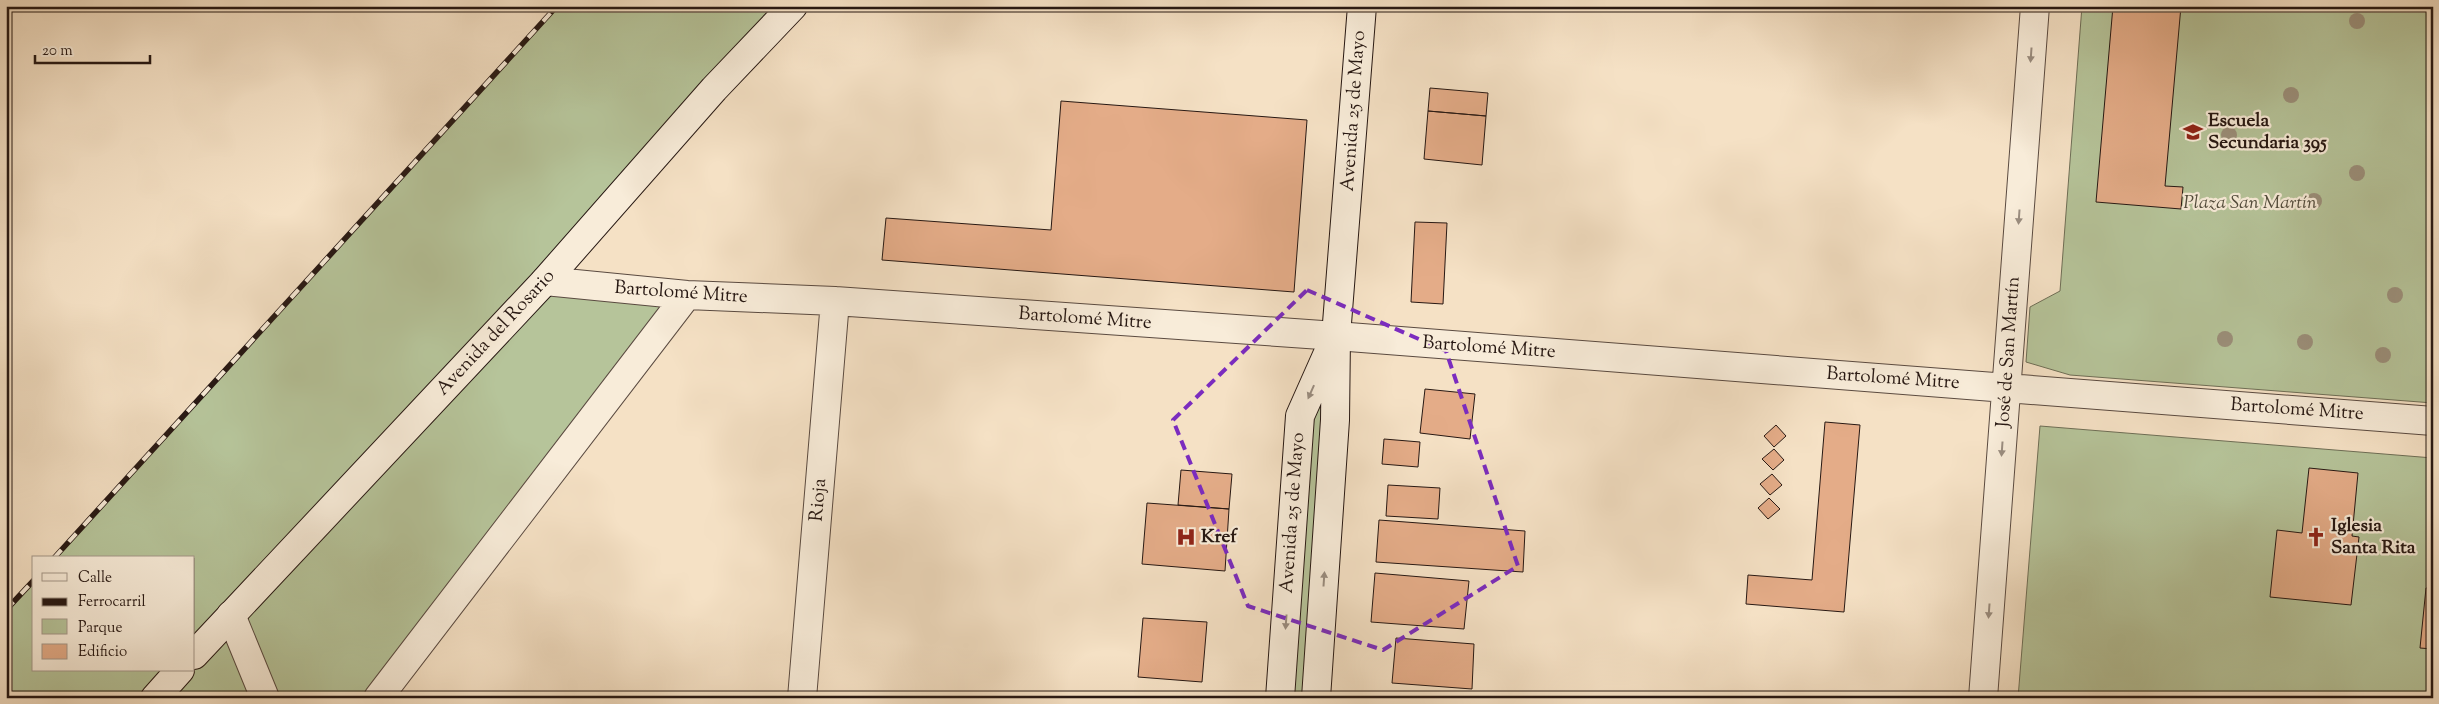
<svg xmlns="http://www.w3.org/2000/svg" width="2439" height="704" font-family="'Sorts Mill Goudy',serif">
<rect width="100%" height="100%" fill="#f5e1c5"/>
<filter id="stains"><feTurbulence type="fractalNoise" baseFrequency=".004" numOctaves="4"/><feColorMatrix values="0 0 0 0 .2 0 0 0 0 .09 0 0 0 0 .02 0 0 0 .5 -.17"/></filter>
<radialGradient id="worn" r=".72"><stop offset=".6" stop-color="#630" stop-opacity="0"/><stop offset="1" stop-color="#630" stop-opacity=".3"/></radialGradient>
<path fill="#b6c49a" stroke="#6e6e56" d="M557 6H793L545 281 687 295 378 698H6V610L34 580V670H194V558H54Z
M2082 6H2433V403L2070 375 2026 362 2030 307 2060 291Z
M1336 336 1316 698H1280L1300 416Z
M2040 426 2433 458V698H2018Z"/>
<path fill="#e4ac88" stroke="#271813" d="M2113 6H2181L2165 186 2183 187 2181 209 2096 202Z
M1430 88 1488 93 1486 116 1428 111Z
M1061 101 1307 120 1294 292 882 260 886 218 1051 230Z
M1428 111 1486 116 1482 165 1424 159Z
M1415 222 1447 223 1443 304 1411 302Z
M1425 389 1475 394 1470 439 1420 433Z
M1825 422 1860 425 1844 612 1746 604 1748 575 1812 580Z
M1776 425 1786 436 1774 447 1764 436Z
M1384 439 1420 442 1418 467 1382 464Z
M1774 449 1784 460 1773 470 1762 459Z
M2309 468 2358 473 2352 536 2359 537 2351 605 2270 597 2277 530 2302 533Z
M1181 470 1232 474 1229 509 1178 505Z
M1772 474 1782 485 1770 495 1760 484Z
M1388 485 1440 488 1438 519 1386 516Z
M1769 498 1780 509 1768 519 1758 508Z
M1147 503 1229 509 1225 571 1142 564Z
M1379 520 1525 531 1523 572 1376 562Z
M1375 573 1469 581 1464 629 1371 622Z
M2426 588H2433V649L2420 648Z
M1143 618 1207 622 1202 682 1138 677Z
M1396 638 1474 644 1472 689 1392 683Z"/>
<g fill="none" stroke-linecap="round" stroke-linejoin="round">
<defs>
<path id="street" d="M545 281 687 295 835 301 1336 336 2433 421
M231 615 265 698
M378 698 687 295
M802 698 835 301
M1983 698 2035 6"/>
<path id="secondary" d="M194 655 545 281 714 89 793 6
M155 698 180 670
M1280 698 1300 416 1332 344
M1316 698 1335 420 1336 336 1362 6"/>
</defs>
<use href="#street" stroke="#5a4a40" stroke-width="30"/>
<use href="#secondary" stroke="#271813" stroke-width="30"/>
<use href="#street" stroke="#f8ecd9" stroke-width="28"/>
<use href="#secondary" stroke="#f8ecd9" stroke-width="28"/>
<defs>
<path id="rail" d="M54 558 557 6
M6 610 34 580"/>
</defs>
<use href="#rail" stroke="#271813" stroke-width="5.5"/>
<use href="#rail" stroke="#f8ecd9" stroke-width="4" stroke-dasharray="11" stroke-linecap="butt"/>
</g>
<g fill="#9b8f7a">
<circle cx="2357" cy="21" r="8"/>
<circle cx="2291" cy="95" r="8"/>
<circle cx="2229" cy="135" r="8"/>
<circle cx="2357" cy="173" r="8"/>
<circle cx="2314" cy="201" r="8"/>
<circle cx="2395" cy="295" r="8"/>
<circle cx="2225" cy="339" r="8"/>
<circle cx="2305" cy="342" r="8"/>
<circle cx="2383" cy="355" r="8"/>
</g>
<defs><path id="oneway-solid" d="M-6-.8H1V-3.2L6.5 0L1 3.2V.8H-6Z" transform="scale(1.25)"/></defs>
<g fill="#9a8d80">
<use href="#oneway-solid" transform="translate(2031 55) rotate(94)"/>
<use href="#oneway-solid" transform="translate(2019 217) rotate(94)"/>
<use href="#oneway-solid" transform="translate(1311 392) rotate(114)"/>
<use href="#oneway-solid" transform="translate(2002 449) rotate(94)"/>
<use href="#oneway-solid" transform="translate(1324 579) rotate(-86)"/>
<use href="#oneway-solid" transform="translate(1989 611) rotate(94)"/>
<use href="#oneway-solid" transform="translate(1286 622) rotate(94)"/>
</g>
<path fill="none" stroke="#7b2cbf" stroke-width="4" stroke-dasharray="10 6" stroke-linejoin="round" d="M1307 290 1446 351 1518 566 1383 650 1248 606 1173 420Z"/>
<defs>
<symbol id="school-bare" viewBox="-9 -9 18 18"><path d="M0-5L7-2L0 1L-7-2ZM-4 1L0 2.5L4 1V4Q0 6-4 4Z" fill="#8f2418" stroke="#f8ecd9" stroke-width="2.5" paint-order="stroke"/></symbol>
<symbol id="hospital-bare" viewBox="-9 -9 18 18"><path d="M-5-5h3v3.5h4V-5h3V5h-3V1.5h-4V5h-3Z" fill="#8f2418" stroke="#f8ecd9" stroke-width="2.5" paint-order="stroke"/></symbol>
<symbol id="church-bare" viewBox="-9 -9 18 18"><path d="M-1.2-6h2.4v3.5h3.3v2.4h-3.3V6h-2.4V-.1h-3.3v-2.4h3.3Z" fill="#8f2418" stroke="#f8ecd9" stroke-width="2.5" paint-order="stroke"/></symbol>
</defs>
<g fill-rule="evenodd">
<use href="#school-bare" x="2179" y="118" width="28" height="28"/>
<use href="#hospital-bare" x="1172" y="523" width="28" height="28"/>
<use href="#church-bare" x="2302" y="523" width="28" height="28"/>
</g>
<g text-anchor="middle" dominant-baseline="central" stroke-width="4.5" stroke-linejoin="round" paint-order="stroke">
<g font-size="19" fill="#271813" stroke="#f8ecd9">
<text transform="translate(1354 111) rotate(-86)">Avenida 25 de Mayo</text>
<text transform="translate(681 293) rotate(4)">Bartolomé Mitre</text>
<text transform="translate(1085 319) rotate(4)">Bartolomé Mitre</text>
<text transform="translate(496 333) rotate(-47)">Avenida del Rosario</text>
<text transform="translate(1489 348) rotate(4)">Bartolomé Mitre</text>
<text transform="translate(2009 352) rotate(-86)">José de San Martín</text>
<text transform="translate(1893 379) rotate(4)">Bartolomé Mitre</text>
<text transform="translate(2297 410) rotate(4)">Bartolomé Mitre</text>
<text transform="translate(819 500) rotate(-85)">Rioja</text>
<text transform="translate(1293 513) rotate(-86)">Avenida 25 de Mayo</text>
</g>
<g font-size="19" font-weight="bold" fill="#271813" stroke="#f8ecd9" text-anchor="start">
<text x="2208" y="121">Escuela<tspan x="2208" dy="22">Secundaria 395</tspan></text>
<text x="2331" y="526">Iglesia<tspan x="2331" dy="22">Santa Rita</tspan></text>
<text x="1201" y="537">Kref</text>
</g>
<g font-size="19" font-style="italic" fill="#524c3c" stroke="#f8ecd9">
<text x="2250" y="203">Plaza San Martín</text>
</g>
</g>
<rect width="2439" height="704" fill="none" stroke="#f5e1c5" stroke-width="25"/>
<rect x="8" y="8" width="2424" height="689" fill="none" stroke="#271813" stroke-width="2.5"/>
<rect x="12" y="12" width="2414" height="679" fill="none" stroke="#271813"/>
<rect x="32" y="556" width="162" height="115" fill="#f8ecd9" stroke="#a4978a"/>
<rect x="42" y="573" width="25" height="8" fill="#f8ecd9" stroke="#a4978a"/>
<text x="78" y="582" font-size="15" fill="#271813">Calle</text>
<rect x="42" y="598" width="25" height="8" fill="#271813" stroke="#a4978a"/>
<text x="78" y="606" font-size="15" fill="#271813">Ferrocarril</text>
<rect x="42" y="619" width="25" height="15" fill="#b6c49a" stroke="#a4978a"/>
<text x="78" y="632" font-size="15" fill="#271813">Parque</text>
<rect x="42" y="644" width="25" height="15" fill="#e4ac88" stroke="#a4978a"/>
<text x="78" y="656" font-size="15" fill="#271813">Edificio</text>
<path d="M35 55v8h115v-8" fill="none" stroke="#271813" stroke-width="2.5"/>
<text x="42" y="55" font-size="15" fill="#271813" stroke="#f8ecd9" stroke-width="4" paint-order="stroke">20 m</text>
<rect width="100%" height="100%" filter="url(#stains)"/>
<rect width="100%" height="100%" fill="url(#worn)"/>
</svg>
